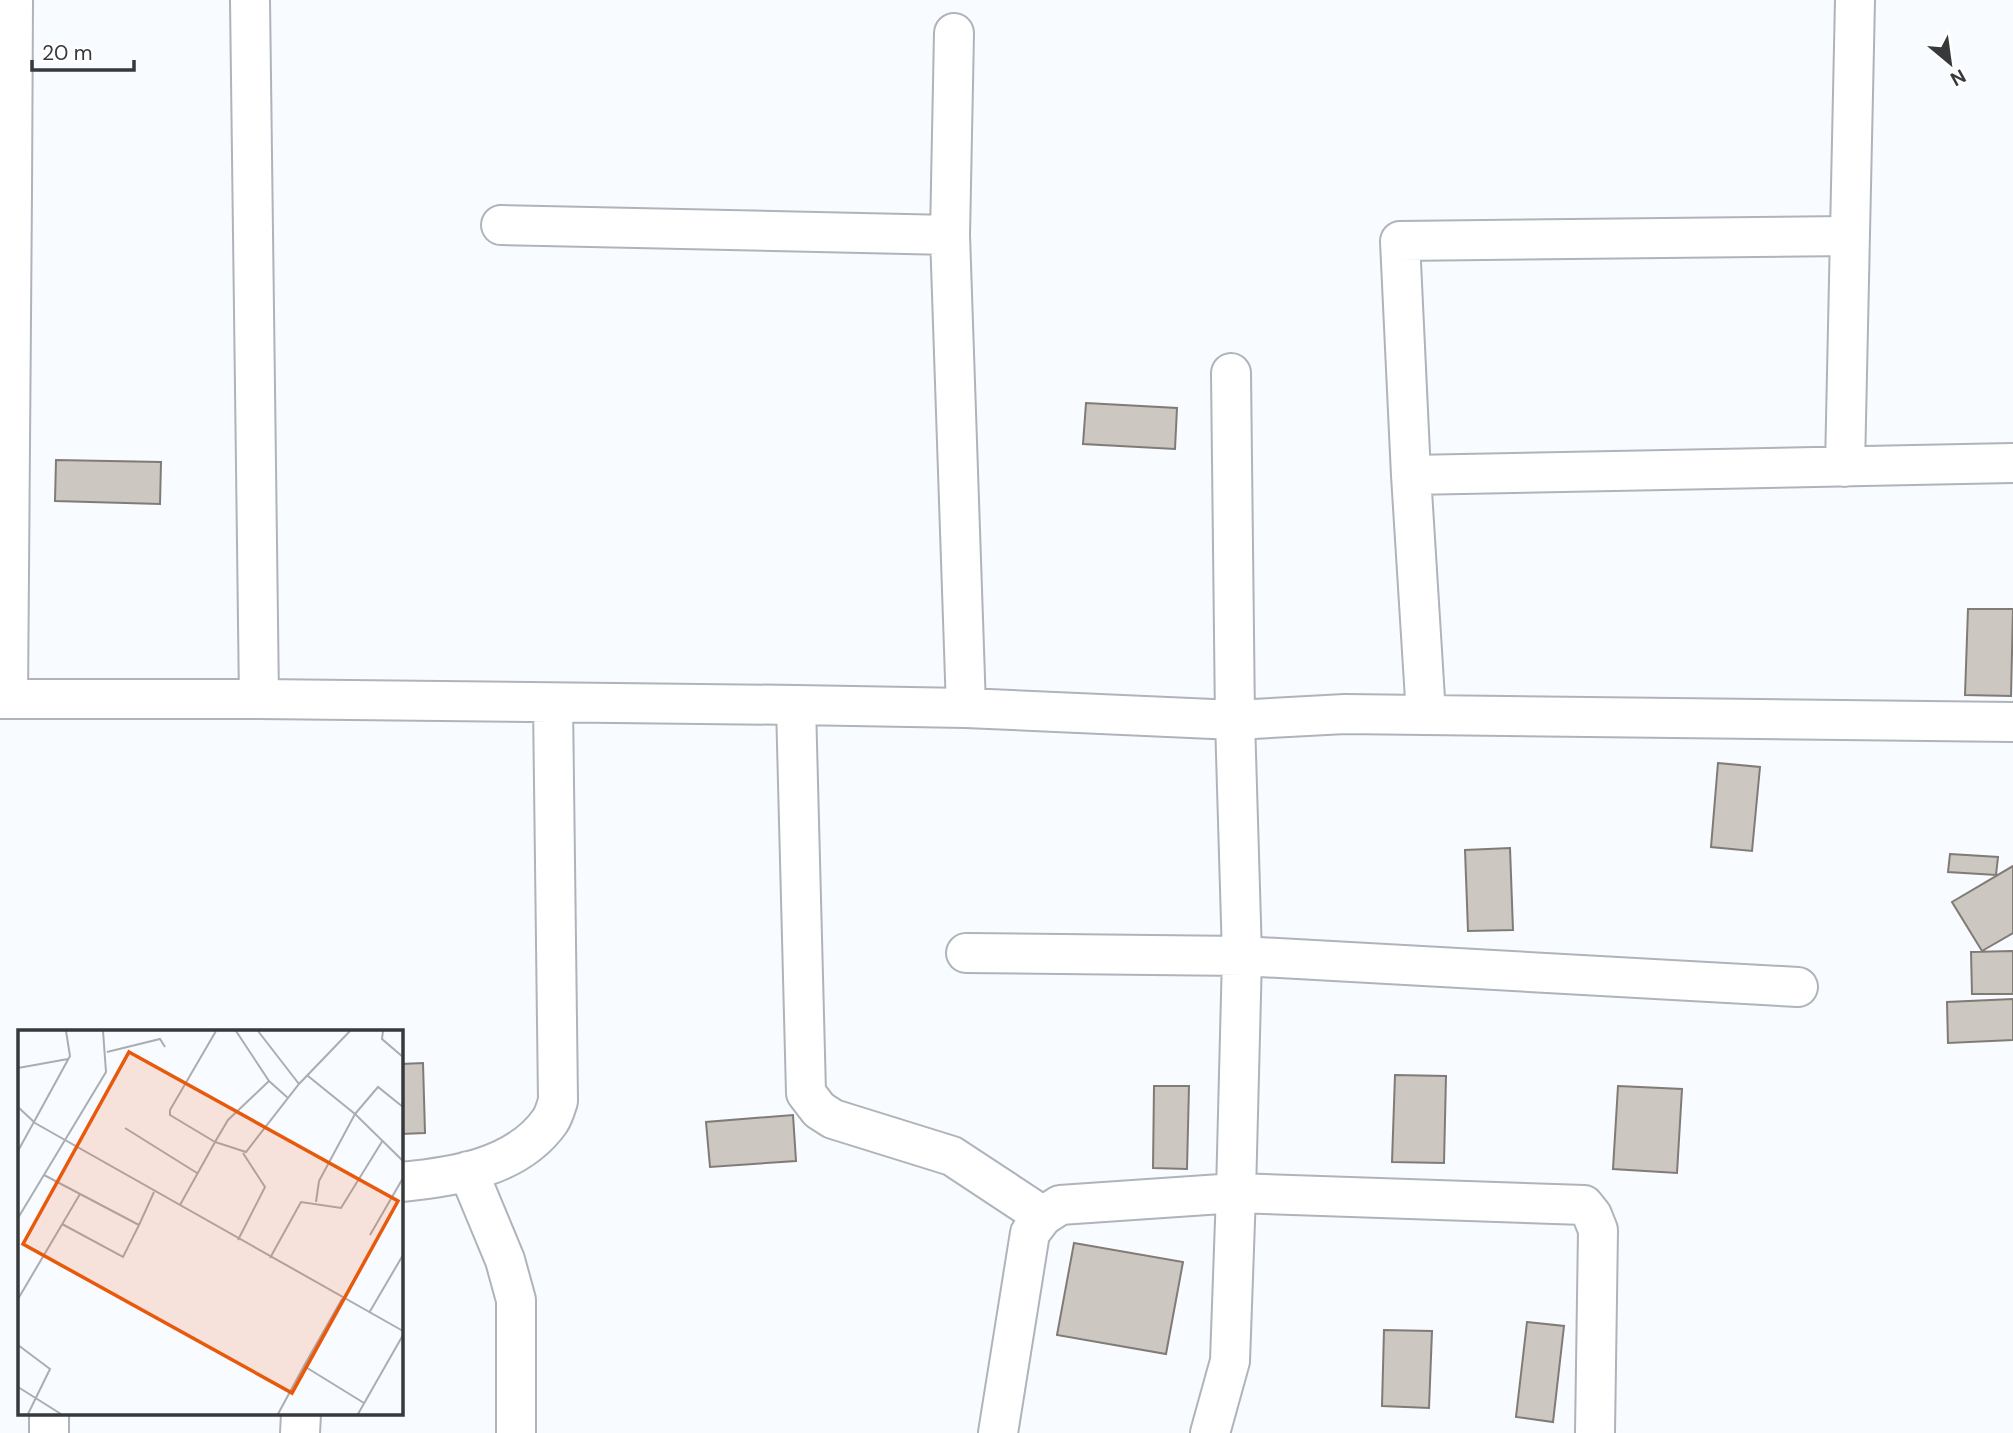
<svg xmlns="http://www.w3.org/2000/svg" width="2013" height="1433" font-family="'DM Sans',sans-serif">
<rect width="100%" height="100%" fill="#f8fbff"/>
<path fill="#cdc7c1" stroke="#807b75" stroke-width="2" d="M1086 403 1177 408 1175 449 1083 444Z
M56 460 161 462 160 504 55 501Z
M1968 609H2013L2011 696 1965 695Z
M1718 763 1760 767 1752 851 1711 847Z
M1510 848 1513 930 1468 931 1465 850Z
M1950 854 1998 857 1996 875 1948 872Z
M2013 866V933L1982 951 1952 902Z
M2013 951V994H1972L1971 952Z
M2013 999V1040L1948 1043 1947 1002Z
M423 1063 425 1133 401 1134V1064Z
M1395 1075 1446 1076 1444 1163 1392 1162Z
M1154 1086H1189L1187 1169 1153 1168Z
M1618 1086 1682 1089 1677 1173 1613 1169Z
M793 1115 796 1161 710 1167 706 1122Z
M1074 1243 1183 1262 1166 1354 1057 1335Z
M1527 1322 1564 1326 1553 1422 1516 1417Z
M1384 1330 1432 1331 1429 1408 1382 1406Z"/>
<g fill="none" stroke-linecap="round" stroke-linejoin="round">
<defs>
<path id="minor" d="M250 0 259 699
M954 33 950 235 966 708
M0 191H12L8 698
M12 191 13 0
M501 225 950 235
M1231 373 1235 720 1242 956 1236 1193 1584 1205 1592 1215 1598 1230 1595 1433
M1845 467 1855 0
M1411 475 1400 241 1850 236
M0 699H259L796 705 966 708 1235 720 1345 714 2013 722
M796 705 806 1093 819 1110 833 1119 952 1156 1043 1216
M1426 715 1411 475 2013 463
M966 953 1242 956 1798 987
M468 1171 505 1260 516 1300V1433
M401 1182C453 1177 517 1168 550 1121 554 1115 556 1107 558 1101L553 703
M49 1433V1414
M300 1433 301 1414
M998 1433 1030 1233 1043 1216 1060 1205 1236 1193 1230 1361 1210 1433"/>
</defs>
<use href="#minor" stroke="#aeb4ba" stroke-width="42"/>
<use href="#minor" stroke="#fff" stroke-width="38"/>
</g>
<g transform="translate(18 1030)">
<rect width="385" height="385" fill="#f8fbff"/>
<path fill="none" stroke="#abadb1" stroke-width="2" d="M218 1 251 51 270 68M240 1 281 54M365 1 364 9 385 27M89 22 142 9 147 17M0 38 50 29M290 46 337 84 301 151 298 172M251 51 210 90 197 112 228 122 281 54 332 1M0 77 17 93 385 301M385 77 360 57 337 84 385 131M107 98 179 143M0 121 52 26 48 1M26 145 121 195 136 162M162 175 197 112 152 85V80L198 1M0 188 88 42 85 1M44 194 105 227 121 195M352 205 385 148M220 210 247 157 225 123M252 228 283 172 323 178 365 110M0 269 62 164M324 269 286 336 346 373M351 283 385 225M0 315 32 339 10 384M0 357 43 384M260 384 286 336M340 384 385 305"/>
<path fill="#e8590c" fill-opacity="0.15" stroke="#e8590c" stroke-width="3.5" d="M111 22 380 171 274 363 5 214Z"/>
<rect width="385" height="385" fill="none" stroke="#37393b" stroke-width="3.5"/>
</g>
<g transform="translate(1950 63) rotate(151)" stroke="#ffffff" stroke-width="5" paint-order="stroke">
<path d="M0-5L12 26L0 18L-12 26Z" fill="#37393b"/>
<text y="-10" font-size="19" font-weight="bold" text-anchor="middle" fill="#37393b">N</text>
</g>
<path d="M32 60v10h102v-10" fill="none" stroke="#37393b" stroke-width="3.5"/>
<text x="42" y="60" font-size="21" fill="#37393b" stroke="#ffffff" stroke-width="5" paint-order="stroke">20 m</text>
</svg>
